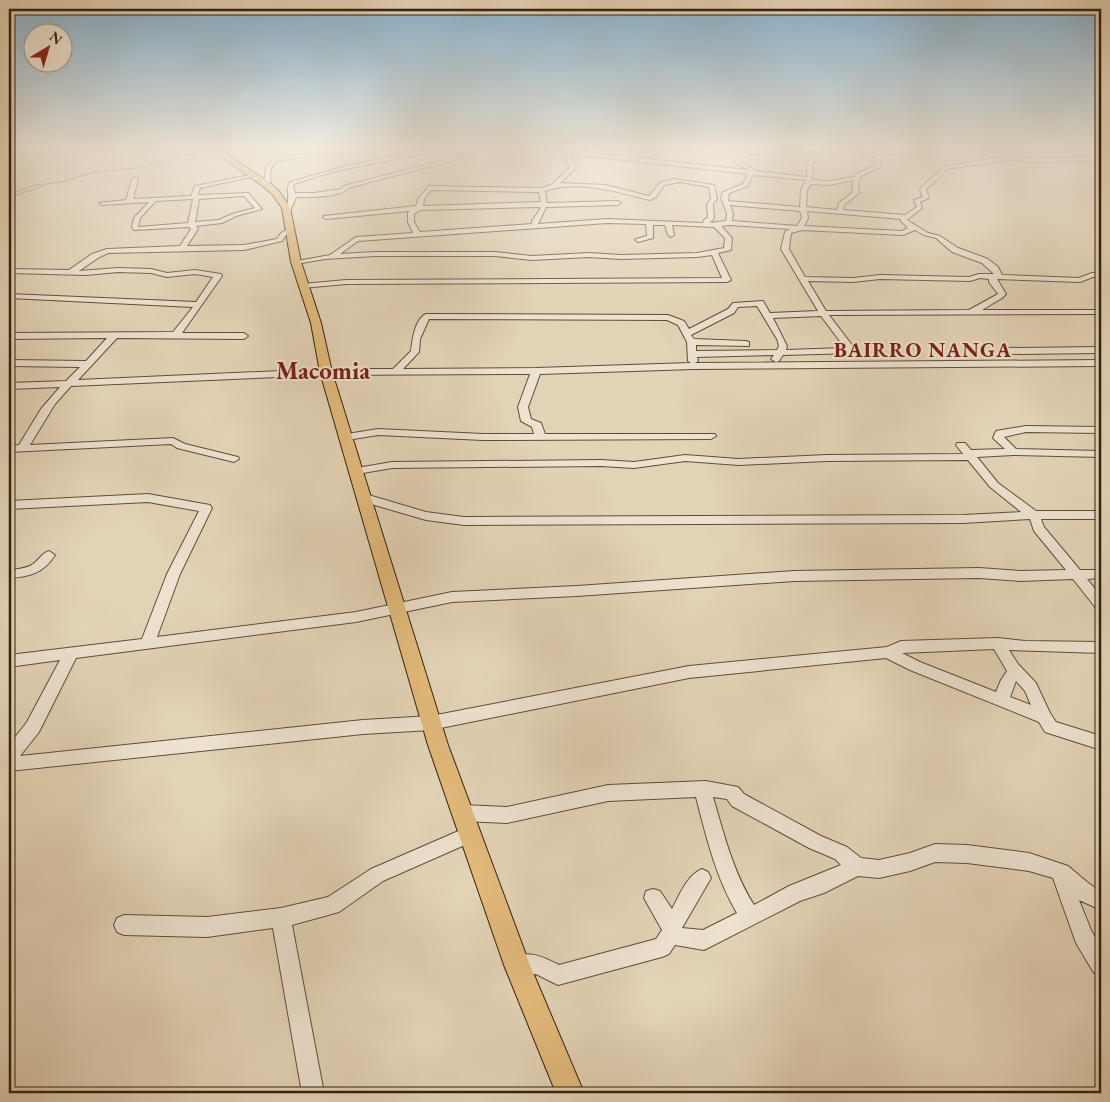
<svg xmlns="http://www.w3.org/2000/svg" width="1110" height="1102" font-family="'EB Garamond',serif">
<rect width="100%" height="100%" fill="#e3d3b6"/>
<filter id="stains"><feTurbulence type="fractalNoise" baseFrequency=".004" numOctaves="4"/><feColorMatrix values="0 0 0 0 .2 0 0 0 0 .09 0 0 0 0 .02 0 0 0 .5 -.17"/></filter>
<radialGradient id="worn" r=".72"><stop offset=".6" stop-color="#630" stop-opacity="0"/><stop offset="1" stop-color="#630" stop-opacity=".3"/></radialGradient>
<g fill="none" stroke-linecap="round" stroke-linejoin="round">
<path stroke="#6f7b73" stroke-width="1" d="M9 194 36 185 62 182 95 172 137 168 195 153V147
M9 198 46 185"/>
<defs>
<path id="minor" d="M18 147H26L9 152V148Z
M352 147H362L277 161 271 168 270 185 267 187 264 185 266 168 273 159Z
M445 147H453L332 172 294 184 293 187 295 193H314L341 189 344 186 495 147H503L348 188C341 198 308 197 296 197L289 214 284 213C292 199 285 190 290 182L350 165Z
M537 147 569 151 576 148 579 150 577 151 748 170 735 162 737 156 744 154H705L673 147 750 152 767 147H823L824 148 879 154 890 150 921 147 882 157 880 167 861 176 858 185 859 193 844 205 843 210 905 215 917 207 914 200 923 197 920 190C926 180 937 177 942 167L1008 156 1034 158 1089 157 1101 160V164L1089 161 1034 162 1008 160 946 169C942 179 932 181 926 190L929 198 920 202 922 208 907 220 928 233 940 236 958 248 988 259 998 267 1002 275 1079 278 1092 273H1101V277H1093L1080 282 997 279 1006 294 1002 298 982 310H1101V314L829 315 855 349V353L783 355 779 361 776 362 771 359 774 355 697 357 698 361 695 363 1101 360V366L694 369 540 374 528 407 531 419 541 423 545 434H715L716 436 711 439 483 440 378 435 347 440 342 437 347 434 378 429 483 434H534L532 427 521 421 518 407 530 374 326 375 71 386 55 404 30 445 173 438 185 444 238 457 239 459 234 462 177 448 171 444 9 452V446L19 445 41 409 60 387 9 389V383L66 381 80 367 9 366V360L86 361 107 338 9 339V333L173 332 193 307 9 298V294L196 302 213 277 195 274 167 277 151 273 118 272 86 275 9 273V269L69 270 92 254 107 249 180 246 191 229 189 227 134 230 132 227 134 218 149 202 102 205 99 203 126 200 132 179 135 177 138 179 133 199 191 196 195 186 255 174V176L200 188 198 194 199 195 248 193 262 209 236 216 222 223 196 226 198 229 187 246 244 245 277 239 281 233 288 229 293 230 286 235 282 241 244 250 108 253 98 258 79 271 118 268 151 269 167 273 195 270 221 274 222 276 182 333H244L248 336 244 339 117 338 78 380 326 369H393L411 351C412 340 415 319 426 314L668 315 684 321 689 329 728 309 733 303 763 301 770 313 818 311 781 249 785 232 790 229 729 225 721 226 732 238 731 250 718 253 731 280 727 282 346 284 303 288 299 286 303 284 346 280 722 278 712 255 697 257 621 259 589 257 532 260 495 256H375L325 259 296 264 292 262 330 255 356 237 413 233 408 222V213L410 211 326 219 323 217 324 216 416 206 418 199 429 186 541 188 551 185 570 168 565 157 567 153 541 151ZM768 150 815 151 819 153 807 163V177L755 171 741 161 742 158ZM824 152 876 157 875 165 857 174 855 177 829 181 812 180 813 163ZM572 154 748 174 743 184 723 192 721 198 727 213 726 221 710 223 714 218 713 204 717 199 714 185 673 179 660 183 649 196 605 185 560 183 576 168 571 157ZM754 175 806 180 801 190 800 207 728 201 729 193 748 186 751 177ZM854 180 852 185 853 192 839 203 837 210 806 207 807 190 811 184 829 185ZM680 182 709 187 711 199 707 204 708 217 704 220 703 223 607 219 538 224 546 207 618 205 621 203 618 201 547 203 545 191C578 179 617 192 650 200L656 197 664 185ZM431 190 539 192 541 202 423 206 424 199ZM244 196 255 208 232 214 219 220 195 222 199 199ZM193 199 188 223 138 227 140 218 156 201ZM730 205 800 211 802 218 797 226 732 221 733 213ZM539 207 541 208 532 221V224L420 232 414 222V214L420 210ZM807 211 901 219V221L908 228 902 231 804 226 808 218ZM607 223 646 224 647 236 636 239 635 240 638 242 653 238V225H665L668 235 671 237 674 235 672 225 714 227 725 238 724 248 697 253 621 255 589 253 532 256 495 252H375L340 254 358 241ZM802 230 903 235 915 230 924 235 936 238 952 252 982 263 994 274H979L969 277 880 275 853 278 805 277 789 249 791 233ZM980 278 989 279V282L998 294 969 310 826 311 808 281 853 282 880 279 970 281ZM757 306 777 339 779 346 777 350 696 351V345L749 346V342L746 341 694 339 691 335 734 313 738 307ZM821 316 845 348 786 350 787 346 773 318ZM429 319 667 320 678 325 687 342 688 361 691 363 536 368 403 369 419 352 420 339Z
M1101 347V353L1004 354 1000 351 1004 348Z
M1026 426 1101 427V433L1026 432 1004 437 1016 449 1101 451V457L1013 455 977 457 998 483 1036 511H1101V519H1041L1044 527 1080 570H1101V578L1087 579 1101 596V610L1096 608 1073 579 1020 581 979 578 794 581 577 596 452 602 356 622 76 658 39 732 20 756 363 720 431 716 689 666 887 647 901 641 998 638 1025 641 1101 642V653L1009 650 1018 664 1036 683 1050 713 1056 722 1101 736V750L1045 732 1039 722 910 670 886 658 689 678 431 730 363 734 9 771V745L27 722 60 660 9 667V655L142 639 167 574 199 511 148 502 9 509V501L148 494 210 505 212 508 180 574 157 637 356 612 452 592 577 586 794 571 979 568 1020 571 1066 570 1034 531 1030 519 963 523 464 525 426 520 361 501 359 498 365 494 426 512 464 517 963 515 1021 512 990 487 968 460 827 461 739 465 685 461 634 468 601 466 392 468 357 474 351 471 357 468 392 462 601 460 634 462 685 455 739 459 827 455 963 454 956 445 957 443H965L971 450 1005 449 993 438 996 431ZM994 649 1007 671 1001 680 996 692 920 662 902 653ZM1016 681 1025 691 1031 705 1010 697Z
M49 551 55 555C44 573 29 577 9 578V570C17 569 26 569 33 564 39 560 42 553 49 551Z
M706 781 738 787 744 794 821 836 847 847 861 858 879 860 910 853 935 844 967 845 1029 853 1068 866 1087 882 1101 892V910L1079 900 1091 930 1101 948V976L1094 973 1076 943 1053 878 1029 871 967 863 935 862 910 871 879 878 858 876 824 893 800 901 704 950 675 945 669 954 662 957 558 985 536 974 517 975 510 972 507 965 510 958C528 950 542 956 559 965L656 939 662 930 644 898 646 891 653 889 660 891 672 909C679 896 687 875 702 869L708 872 711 878 682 928 703 930 737 913C716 878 706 836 696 797L608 801 507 823 463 821 457 819 454 813 457 807 463 805 507 807 608 785ZM713 797 727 799 732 806 809 848 835 859 841 865 789 886 754 905C733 872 724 834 713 797Z
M470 826 476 828 479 834 476 840 383 881 339 912 292 925 324 1093H302L273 928 207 937 124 935 117 932 114 925 117 918 124 915 207 917 281 908 328 897 371 869Z"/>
<path id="major" d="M209 147H216L270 183 279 191 290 208 301 262 321 323 332 372 448 745 529 963 584 1093H556L504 965 428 745 320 372 311 323 291 262 282 208 273 195 264 187Z"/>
</defs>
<use href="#minor" stroke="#5e4e38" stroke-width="2"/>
<use href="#major" stroke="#32220e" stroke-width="2"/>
<use href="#minor" fill="#ede2d0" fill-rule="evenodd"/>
<use href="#major" fill="#e2ba7b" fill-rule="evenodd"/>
</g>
<linearGradient id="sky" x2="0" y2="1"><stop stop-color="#88b5d4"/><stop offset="0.49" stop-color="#f2ebde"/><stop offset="1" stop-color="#f2ebde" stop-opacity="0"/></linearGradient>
<rect width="1110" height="301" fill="url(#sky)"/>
<g text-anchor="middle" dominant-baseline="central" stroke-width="4" stroke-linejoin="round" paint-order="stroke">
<g font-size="21" font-weight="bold" letter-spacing="1" fill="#7a1f14" stroke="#ede2d0">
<text x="923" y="349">BAIRRO NANGA</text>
</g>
<g font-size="25" font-weight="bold" fill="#7a1f14" stroke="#ede2d0">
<text x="323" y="370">Macomia</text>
</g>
</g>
<rect width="1110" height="1102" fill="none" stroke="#e3d3b6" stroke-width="30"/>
<rect x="10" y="10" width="1090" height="1082" fill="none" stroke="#32220e" stroke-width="2.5"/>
<rect x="15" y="15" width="1080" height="1072" fill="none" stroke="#32220e"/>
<g transform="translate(48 48) rotate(38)"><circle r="24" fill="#ede2d0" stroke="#a29582"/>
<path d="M0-4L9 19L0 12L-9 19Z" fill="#8f2418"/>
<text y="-8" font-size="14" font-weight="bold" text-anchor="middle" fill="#32220e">N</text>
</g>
<rect width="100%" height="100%" filter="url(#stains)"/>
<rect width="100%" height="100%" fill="url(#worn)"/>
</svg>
